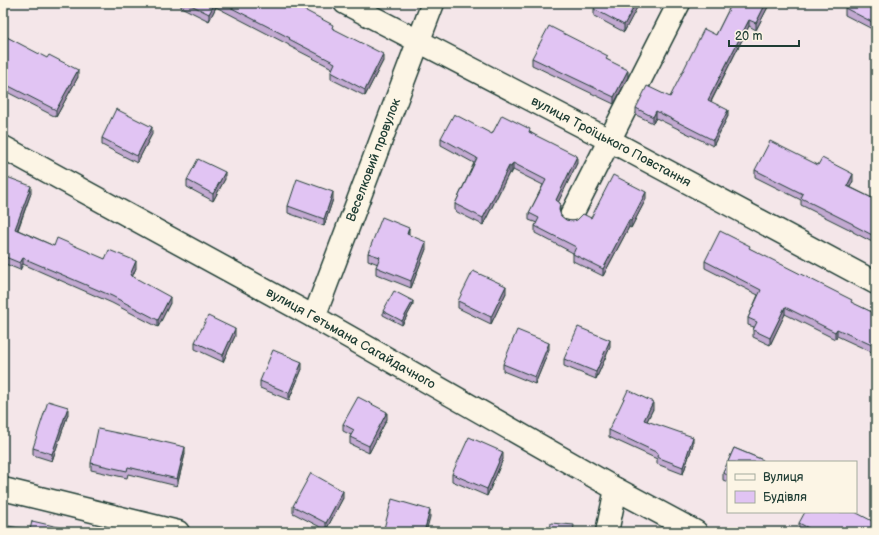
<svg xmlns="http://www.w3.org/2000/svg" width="879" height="535" font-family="'Balsamiq Sans',sans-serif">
<rect width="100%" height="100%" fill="#f4e6e9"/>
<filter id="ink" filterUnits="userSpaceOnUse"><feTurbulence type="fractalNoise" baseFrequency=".025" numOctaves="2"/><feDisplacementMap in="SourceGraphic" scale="8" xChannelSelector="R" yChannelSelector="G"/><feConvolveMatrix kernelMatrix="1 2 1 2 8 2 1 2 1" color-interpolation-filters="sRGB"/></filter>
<g filter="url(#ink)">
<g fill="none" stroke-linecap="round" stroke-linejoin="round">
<defs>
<g id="minor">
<path id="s1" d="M345 3 609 140 876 283"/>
<path id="s2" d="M3 147 314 317 616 489 696 532"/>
<path d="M571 216 679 3"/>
<path id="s3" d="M314 317 433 3"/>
<path d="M3 489 178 532"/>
<path d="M607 532 616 489"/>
</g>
</defs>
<use href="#minor" stroke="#1f3d34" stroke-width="25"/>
<use href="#minor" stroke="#fcf5e5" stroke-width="22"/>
</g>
<path fill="#c2a9d1" stroke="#1f3d34" d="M181 3H291L333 29 383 61 365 96 331 79V72L332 68 289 46V45L216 7 209 21 181 7Z
M639 3 624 32 594 16V9Z
M732 3H770L756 30 749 26 711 102 728 116 713 146 656 118 653 123 636 115V108L670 97 716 35Z
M876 3V31L845 15V8Z
M3 35 78 77 56 117 3 90Z
M532 58 608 60 628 77 614 104 532 65Z
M530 132 577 163 558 202 560 210V213L561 216 566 220 572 221 591 218 646 199 631 228 629 227 603 276 573 261V253L535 233V226L537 223 529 220V213L543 185 513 170 511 174 509 173 483 225 455 211V204L474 163 441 145V138L492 134Z
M152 134 137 163 102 145V138Z
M818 165 853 181 850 187 876 200V244L853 232V231L801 205V200L755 177V170Z
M225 179 213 201 187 187V180Z
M3 183 31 193 18 230 54 246 105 259 136 268 132 277 170 303 158 327 112 303 23 264 20 270 3 263Z
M333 199 324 226 288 213V206Z
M409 235 426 249 411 288 376 274V267L378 264 368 260V253Z
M750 249 852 303 876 314V354L837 336 835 339 785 314 770 345 753 337V330L754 327 748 325V318L758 295 705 268V261Z
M506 293 491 324 458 308V301Z
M413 305 402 325 383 315V311Z
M235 336 223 362 195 349V342Z
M610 347 596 379 564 366V359Z
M549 350 535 384 503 371V364Z
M302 369 289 400 260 388V381Z
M653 409 647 421 693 444 683 474 657 464V459L609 437V430Z
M68 414 52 461 33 455V448Z
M387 419 369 453 350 444V437L351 435 343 431V424Z
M734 448 763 460V462H728V482L723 480V473Z
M185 454 177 486 128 474 127 478 91 470V463Z
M503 459 487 496 452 481V474Z
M343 498 326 530 293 513V506Z
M799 523 876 532H803L799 530Z"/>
<path fill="#9e89aa" stroke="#1f3d34" d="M215 3H216V7L209 21V14Z
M636 3H639V4L624 32V25Z
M766 3H770L756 30V23Z
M749 20V26L708 107V100Z
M383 54V61L365 96V90Z
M78 70V77L56 117V110Z
M628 70V77L614 104V97Z
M728 110V116L713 146V140Z
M656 111V118L653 123V117Z
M152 127V134L137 163V156Z
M577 156V163L556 207V200Z
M513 163V170L511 174V167Z
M509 166V173L483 225V218Z
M225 172V179L213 201V194Z
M853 174V181L847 193V186Z
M31 186V193L15 236V229Z
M333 192V199L324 226V219Z
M646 192V199L631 228V221Z
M560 203V210L559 217V210Z
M629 220V227L603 276V269Z
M409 228V235L407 234Z
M426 242V249L411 288V281Z
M23 258V264L20 270V263Z
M136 261V268L130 282V275Z
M506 286V293L491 324V317Z
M170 297V303L158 327V320Z
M413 301V305L402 325V321Z
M785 307V314L770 345V338Z
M235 329V336L223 362V355Z
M837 329V336L835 339V332Z
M610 340V347L596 379V372Z
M549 343V350L535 384V377Z
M302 362V369L289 400V393Z
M653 402V409L644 427V420Z
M68 407V414L52 461V454Z
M387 412V419L369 453V446Z
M693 437V444L683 474V467Z
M185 447V454L177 486V479Z
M503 452V459L487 496V489Z
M343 491V498L326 530V523Z
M430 510V517L426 532H424Z"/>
<path fill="#e1c4f3" stroke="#1f3d34" d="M187 3H215L209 14Z
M222 3H291L333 25 332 28 383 54 365 90 331 72 335 63 289 39 290 38Z
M597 3H636L624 25 594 9Z
M732 3H766L756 23 749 20 708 100 728 110 713 140 656 111 653 117 636 108 647 86 670 97 704 29 716 35Z
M848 3H876V24L845 8Z
M549 26 608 56 606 59 628 70 614 97 532 58Z
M3 35 47 58 49 55 78 70 56 110 3 83Z
M116 109 152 127 137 156 102 138Z
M454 114 492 134 502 115 530 129 529 132 577 156 556 200 560 203 559 210 561 216 566 220 572 221 577 220 583 214 591 218 613 175 646 192 631 221 629 220 603 269 573 254 576 247 535 226 539 218 529 213 546 180 513 163 511 167 509 166 483 218 455 204 477 158 441 138Z
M770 141 818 165 822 158 853 174 847 186 876 200V237L853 225V224L801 198 803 194 755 170Z
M198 159 225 172 213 194 187 180Z
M7 177 31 186 15 229 54 246 57 238 105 259 109 250 136 261 130 275 170 297 158 320 112 296 23 258 20 263 3 256V183H5Z
M297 179 333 192 324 219 288 206Z
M382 217 409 228 407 234 426 242 411 281 376 267 380 257 368 253Z
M720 231 750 246 749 248 852 300 851 302 876 314V347L837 329 835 332 785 307 770 338 753 330 757 322 748 318 761 290 705 261Z
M473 271 506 286 491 317 458 301Z
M394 291 413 301 402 321 383 311Z
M208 316 235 329 223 355 195 342Z
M578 327 610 340 596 372 564 359Z
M517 330 549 343 535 377 503 364Z
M273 350 302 362 289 393 260 381Z
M628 390 653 402 644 420 693 437 683 467 657 457 658 453 609 430Z
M358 397 387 412 369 446 350 437 354 430 343 424Z
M48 401 68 407 52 454 33 448Z
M98 429 151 440V439L185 447 177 479 128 467 127 471 91 463Z
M469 437 503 452 487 489 452 474Z
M734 448 763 460 762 462H728V475L723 473Z
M311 473 343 491 326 523 293 506Z
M392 499 430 510 424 532H383Z
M805 512H855L876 523V532H816L799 523Z
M32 521 67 529 66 532H3V525L30 530Z
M551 523 574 525 573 532H550Z"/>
</g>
<g text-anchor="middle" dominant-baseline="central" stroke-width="3" stroke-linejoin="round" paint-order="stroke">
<g font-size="13" fill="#1f3d34" stroke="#fcf5e5">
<text stroke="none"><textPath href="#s1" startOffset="300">вулиця Троїцького Повстання</textPath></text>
<text stroke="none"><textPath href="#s3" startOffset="168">Веселковий провулок</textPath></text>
<text stroke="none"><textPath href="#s2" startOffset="397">вулиця Гетьмана Сагайдачного</textPath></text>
</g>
</g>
<rect width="879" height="535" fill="none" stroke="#fcf5e5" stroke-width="16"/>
<rect x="8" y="8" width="863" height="519" fill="none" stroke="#1f3d34" stroke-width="1.5" filter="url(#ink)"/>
<rect x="727" y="461" width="130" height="52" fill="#fcf5e5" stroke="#a4ab9e"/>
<rect x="735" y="474" width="20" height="6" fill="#fcf5e5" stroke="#a4ab9e"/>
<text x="763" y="481" font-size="12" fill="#1f3d34">Вулиця</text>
<rect x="735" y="491" width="20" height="12" fill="#e1c4f3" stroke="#a4ab9e"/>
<text x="763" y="501" font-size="12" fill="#1f3d34">Будівля</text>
<path d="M729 40v6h70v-6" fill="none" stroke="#1f3d34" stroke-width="2"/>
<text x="735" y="40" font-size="12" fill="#1f3d34" stroke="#fcf5e5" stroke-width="3" paint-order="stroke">20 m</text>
</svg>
